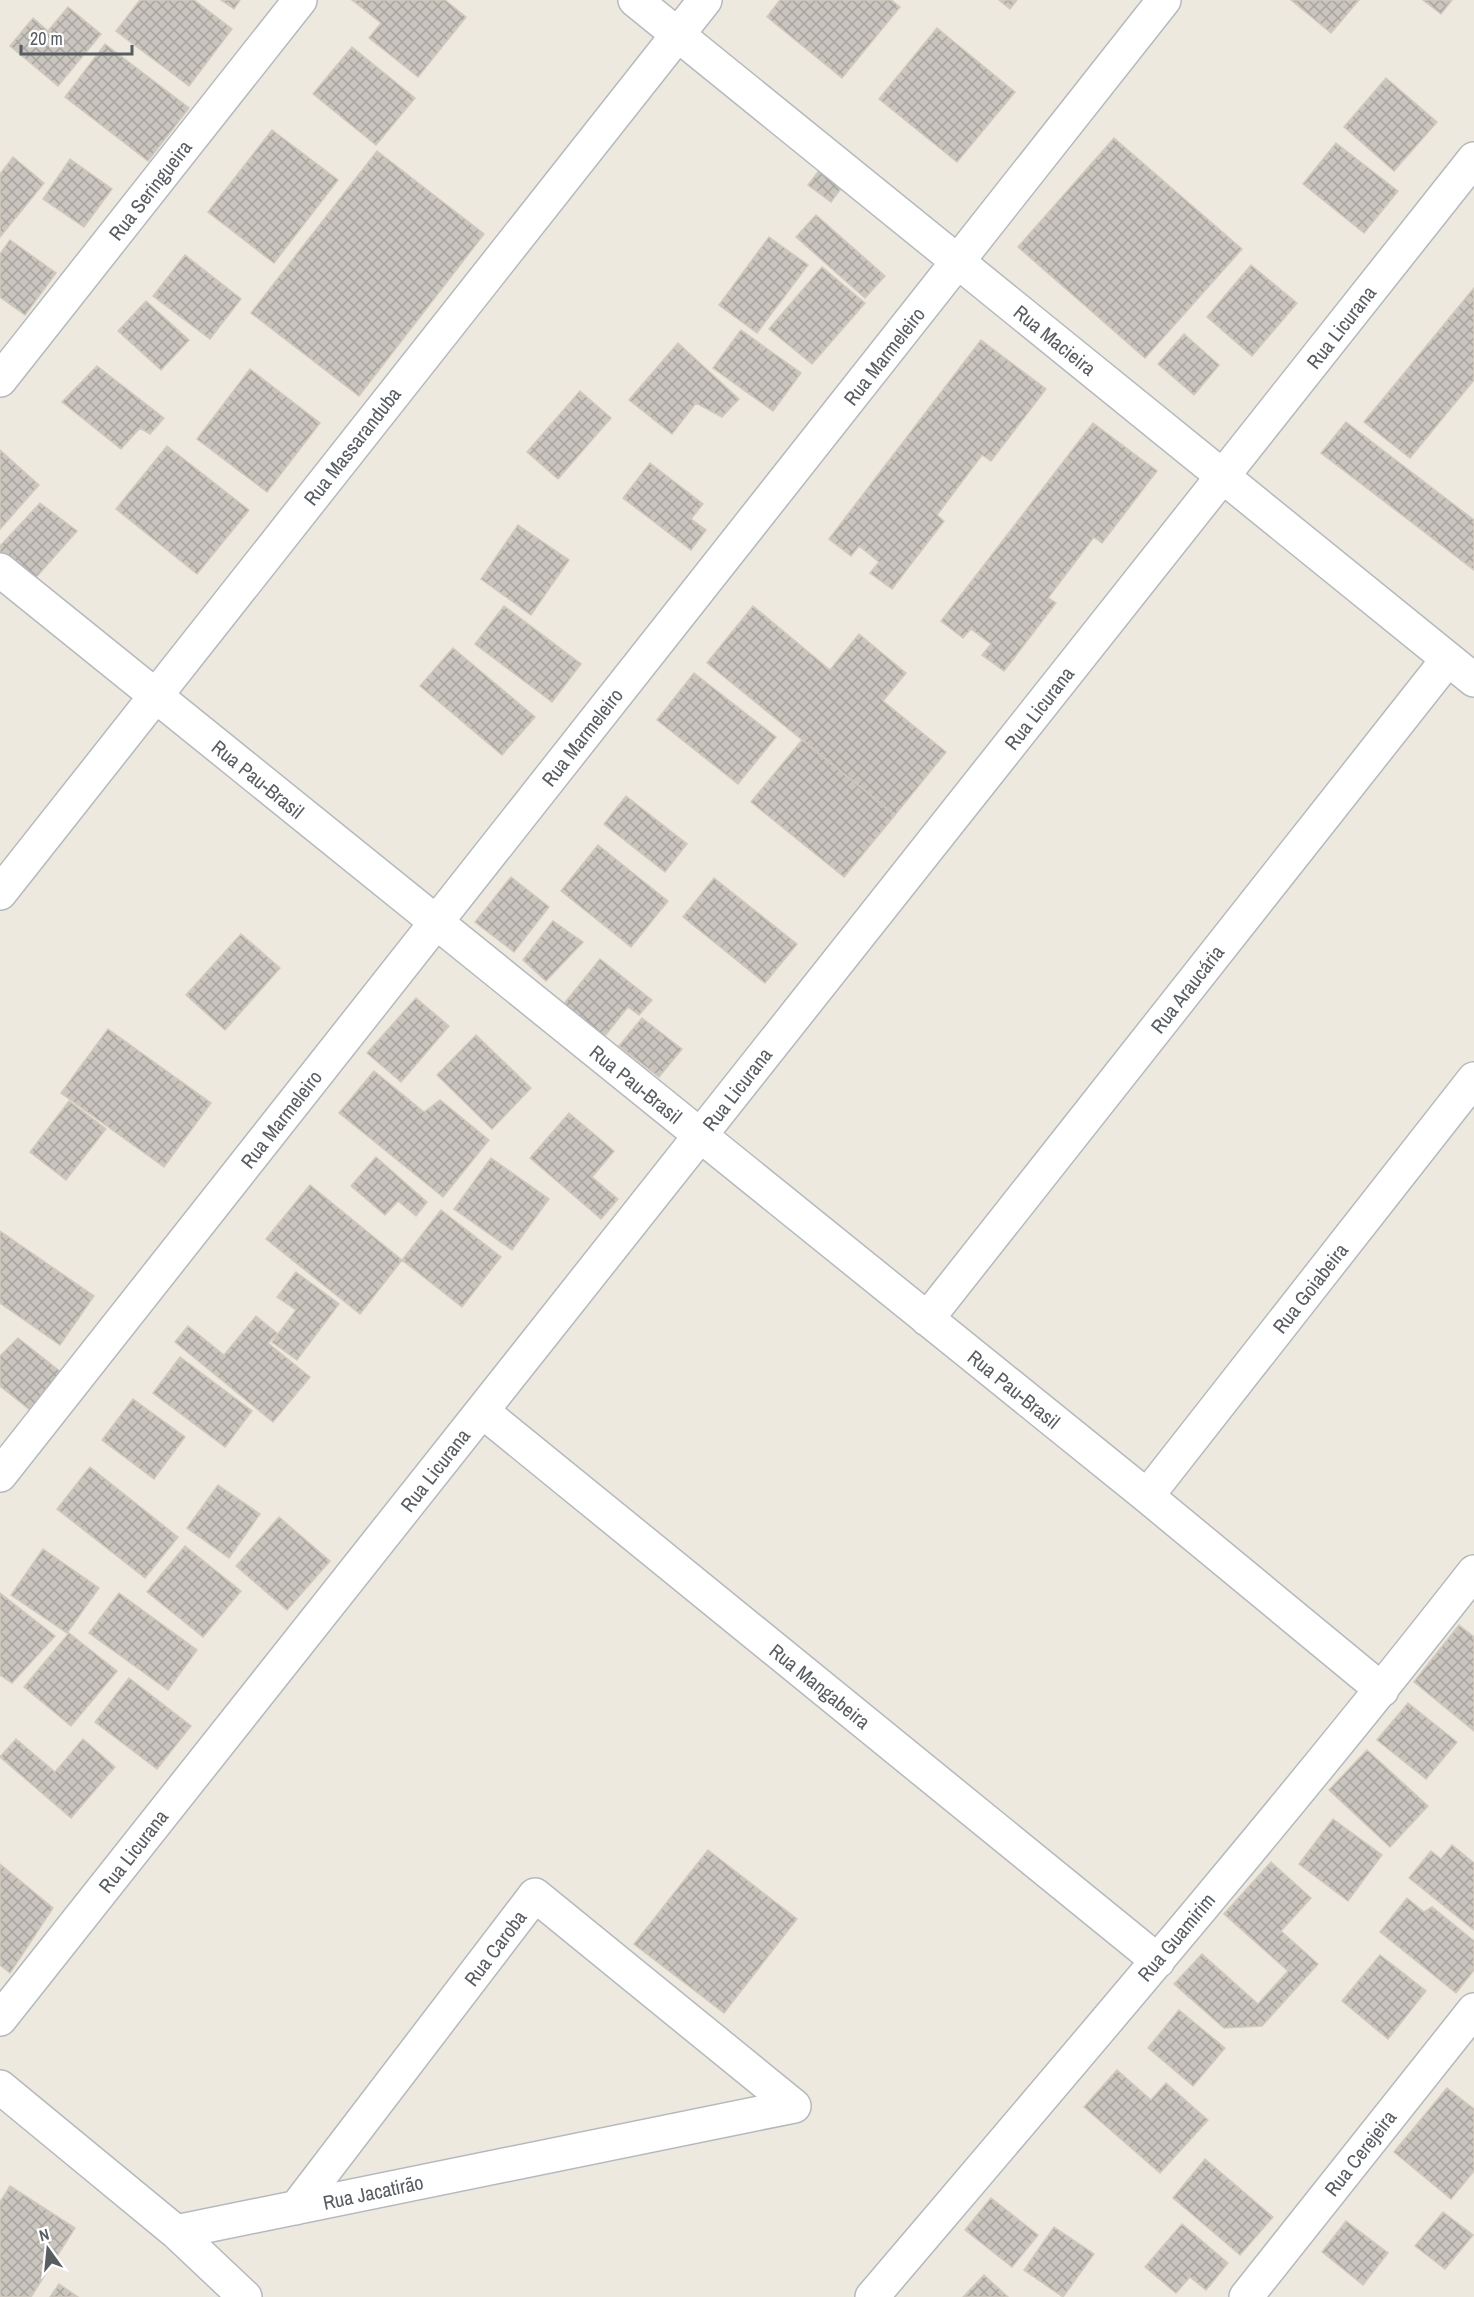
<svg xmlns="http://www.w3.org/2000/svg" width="1474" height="2297" font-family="'Archivo Narrow',sans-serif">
<defs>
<pattern id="building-cross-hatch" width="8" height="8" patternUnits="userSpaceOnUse" patternTransform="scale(1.5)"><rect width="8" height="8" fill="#cac5be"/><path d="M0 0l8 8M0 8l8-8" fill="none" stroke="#a7a39e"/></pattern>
</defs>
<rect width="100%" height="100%" fill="#ede9df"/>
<path fill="url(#building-cross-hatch)" stroke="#d2c9bd" stroke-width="1.5" d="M140 0H194L232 29 189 86 116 31Z
M221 0H240L234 9Z
M352 0H445L466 17 418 77 369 38 381 23Z
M780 0H891L900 7 842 78 767 17Z
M999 0H1017L1010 9Z
M1291 0H1359L1331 33Z
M1423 0H1452L1441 14Z
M68 7 101 34 58 86 10 46 33 18 48 31Z
M937 28 1015 92 957 162 879 99Z
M105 44 189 108 148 161 65 97Z
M352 47 415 98 376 145 313 94Z
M1386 78 1437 122 1394 171 1344 127Z
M272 130 338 180 274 263 208 212Z
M1114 138 1242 249 1145 358 1018 247Z
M1336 143 1398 191 1364 233 1303 184Z
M377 151 484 234 359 396 251 313Z
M13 157 44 183 0 237V174Z
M70 159 112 189 84 227 43 199Z
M826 161 849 178 831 202 808 185Z
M816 215 885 276 865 298 796 237Z
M769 237 808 265 757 333 719 305Z
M10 240 56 273 25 315 0 297V254Z
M185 255 241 299 210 339 153 296Z
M1251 265 1297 303 1252 356 1207 317Z
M822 267 865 303 812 364 769 329Z
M1474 288V380L1410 458 1364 422Z
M146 301 189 340 161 370 118 331Z
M741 330 801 373 773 411 713 368Z
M1184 334 1219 365 1194 395 1158 364Z
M981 340 1046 389 991 461 982 455 937 515 944 521 892 589 870 573 879 562 859 546 851 556 829 539Z
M678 343 739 399 722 417 696 403 672 434 629 400Z
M97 366 164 418 150 434 140 428 121 449 62 402Z
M250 369 320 423 267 492 197 439Z
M580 391 611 418 558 479 527 452Z
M1346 422 1474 520V570L1321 453Z
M1093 423 1157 471 1102 543 1094 537 1048 598 1056 603 1004 671 982 655 991 644 971 629 963 638 941 621Z
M167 446 249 510 197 574 116 509Z
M0 450 39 485 0 529Z
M650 463 703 504 691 519 706 530 691 550 623 498Z
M40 503 77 531 31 583 0 554V546Z
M518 525 569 560 531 615 481 579Z
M504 606 581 664 552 702 475 644Z
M753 606 830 670 859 634 906 673 883 701 946 752 895 815 707 663Z
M453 648 535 717 502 755 420 686Z
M694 673 776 737 738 784 657 720Z
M802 740 895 815 844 877 751 802Z
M626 796 687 844 665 872 604 824Z
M598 845 668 901 631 947 561 891Z
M511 877 549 907 514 952 475 922Z
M714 878 797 944 765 983 683 917Z
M553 921 583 942 546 981 523 960Z
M241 934 280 968 225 1030 186 995Z
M600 959 652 1000 639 1015 628 1007 600 1042 559 1010Z
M416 998 449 1026 401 1082 367 1053Z
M642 1018 682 1049 659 1077 619 1046Z
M108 1029 211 1103 164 1167 61 1093Z
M476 1035 531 1088 492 1129 437 1075Z
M374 1071 424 1112 440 1100 489 1140 443 1197 339 1113Z
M69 1101 106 1129 66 1180 30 1152Z
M569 1113 614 1151 592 1177 618 1199 601 1219 530 1158Z
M376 1157 427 1202 416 1216 398 1201 385 1215 351 1186Z
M491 1158 549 1199 512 1250 454 1209Z
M310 1185 402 1260 360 1314 266 1239Z
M441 1210 501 1257 462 1307 402 1260Z
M0 1231 94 1296 60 1345 0 1303Z
M296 1272 339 1304 297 1360 272 1342 296 1310 277 1297Z
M256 1316 277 1333 268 1343 310 1377 273 1422 175 1342 188 1326 224 1355Z
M18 1338 61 1372 30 1410 0 1386V1356Z
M180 1357 252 1411 225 1447 153 1393Z
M133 1399 185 1437 154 1479 102 1440Z
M90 1467 178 1537 145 1578 57 1509Z
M218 1485 260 1514 229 1558 187 1528Z
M279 1517 330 1561 287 1610 236 1566Z
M185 1546 241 1591 203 1637 147 1592Z
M43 1549 99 1588 67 1633 11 1595Z
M0 1593 55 1636 12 1683 0 1675Z
M119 1593 197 1650 168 1690 89 1633Z
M1459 1625 1474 1637V1731L1414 1682Z
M69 1633 117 1671 71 1726 24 1687Z
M129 1678 191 1726 157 1769 95 1722Z
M1408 1703 1457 1742 1426 1779 1377 1740Z
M16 1739 55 1772 83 1739 115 1767 71 1818 0 1757Z
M1367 1750 1428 1806 1390 1847 1329 1790Z
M1333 1819 1382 1855 1348 1901 1299 1864Z
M1452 1845 1474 1863V1930L1409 1878 1431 1851 1441 1859Z
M708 1850 797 1919 724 2013 634 1944Z
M1271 1862 1311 1898 1281 1931 1318 1964 1262 2026 1224 2028 1174 1984 1202 1954 1258 2004 1288 1971 1224 1914Z
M0 1864 53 1908 10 1973 0 1965Z
M1407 1898 1424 1912 1432 1907 1474 1941V1970L1456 1993 1380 1932Z
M1380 1955 1426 1991 1388 2039 1342 2001Z
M1179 2010 1225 2048 1193 2086 1148 2048Z
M1117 2070 1151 2100 1166 2083 1208 2120 1160 2173 1084 2107Z
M1447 2088 1474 2109V2171L1451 2199 1394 2152Z
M1205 2159 1273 2217 1240 2255 1173 2198Z
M10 2186 75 2228 31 2297H0V2202Z
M991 2198 1038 2235 1012 2267 965 2230Z
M1443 2212 1473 2235 1445 2269 1415 2246Z
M1346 2221 1388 2253 1363 2285 1322 2252Z
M1182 2224 1228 2263 1206 2290 1190 2277 1176 2293 1145 2267Z
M1054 2227 1094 2254 1063 2297 1024 2270Z
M984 2275 1008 2297H963Z
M59 2284 78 2297H50Z"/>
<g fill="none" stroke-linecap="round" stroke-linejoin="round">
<defs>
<path id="minor" d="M635 0 1474 680
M0 380 300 0
M0 570 1147 1496 1382 1690
M0 893 705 0
M927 1319 1448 659
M482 1411 1158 1961
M0 1475 1164 0
M1147 1496 1474 1079
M0 2019 1474 159
M0 2087 176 2232 794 2106
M296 2208 535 1895 794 2106
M176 2232 245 2297
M872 2297C1075 2058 1280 1820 1474 1572
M1246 2297 1474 2010"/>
</defs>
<use href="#minor" stroke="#b5b9be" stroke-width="36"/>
<use href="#minor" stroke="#fff" stroke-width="33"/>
</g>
<g text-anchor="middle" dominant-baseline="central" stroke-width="6" stroke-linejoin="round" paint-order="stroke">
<g font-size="20" fill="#585d62" stroke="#fff">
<text transform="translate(150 190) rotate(-52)">Rua Seringueira</text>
<text transform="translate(1341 327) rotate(-52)">Rua Licurana</text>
<text transform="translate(1055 340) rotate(39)">Rua Macieira</text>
<text transform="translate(884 356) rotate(-52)">Rua Marmeleiro</text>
<text transform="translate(352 446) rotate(-52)">Rua Massaranduba</text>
<text transform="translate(1039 708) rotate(-52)">Rua Licurana</text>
<text transform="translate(582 737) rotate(-52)">Rua Marmeleiro</text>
<text transform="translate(258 779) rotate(39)">Rua Pau-Brasil</text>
<text transform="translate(1187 989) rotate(-52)">Rua Araucária</text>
<text transform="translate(636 1084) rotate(39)">Rua Pau-Brasil</text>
<text transform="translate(737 1089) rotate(-52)">Rua Licurana</text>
<text transform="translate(281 1119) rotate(-52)">Rua Marmeleiro</text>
<text transform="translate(1310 1288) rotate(-52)">Rua Goiabeira</text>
<text transform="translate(1014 1389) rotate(39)">Rua Pau-Brasil</text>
<text transform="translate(435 1470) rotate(-52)">Rua Licurana</text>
<text transform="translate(820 1686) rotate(39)">Rua Mangabeira</text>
<text transform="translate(133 1851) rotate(-52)">Rua Licurana</text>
<text transform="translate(1176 1937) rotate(-50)">Rua Guamirim</text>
<text transform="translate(495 1948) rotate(-53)">Rua Caroba</text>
<text transform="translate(1360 2153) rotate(-52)">Rua Cerejeira</text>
<text transform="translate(373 2192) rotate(-12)">Rua Jacatirão</text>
</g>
</g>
<g transform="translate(48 2249) rotate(345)" stroke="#ffffff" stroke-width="4.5" paint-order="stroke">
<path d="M0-4.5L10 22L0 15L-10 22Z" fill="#585d62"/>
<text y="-9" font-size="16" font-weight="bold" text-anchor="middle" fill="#585d62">N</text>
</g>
<path d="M21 45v9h111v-9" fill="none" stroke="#585d62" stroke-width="3"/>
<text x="30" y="45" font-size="18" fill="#585d62" stroke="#ffffff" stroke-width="4.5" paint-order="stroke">20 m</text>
</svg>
